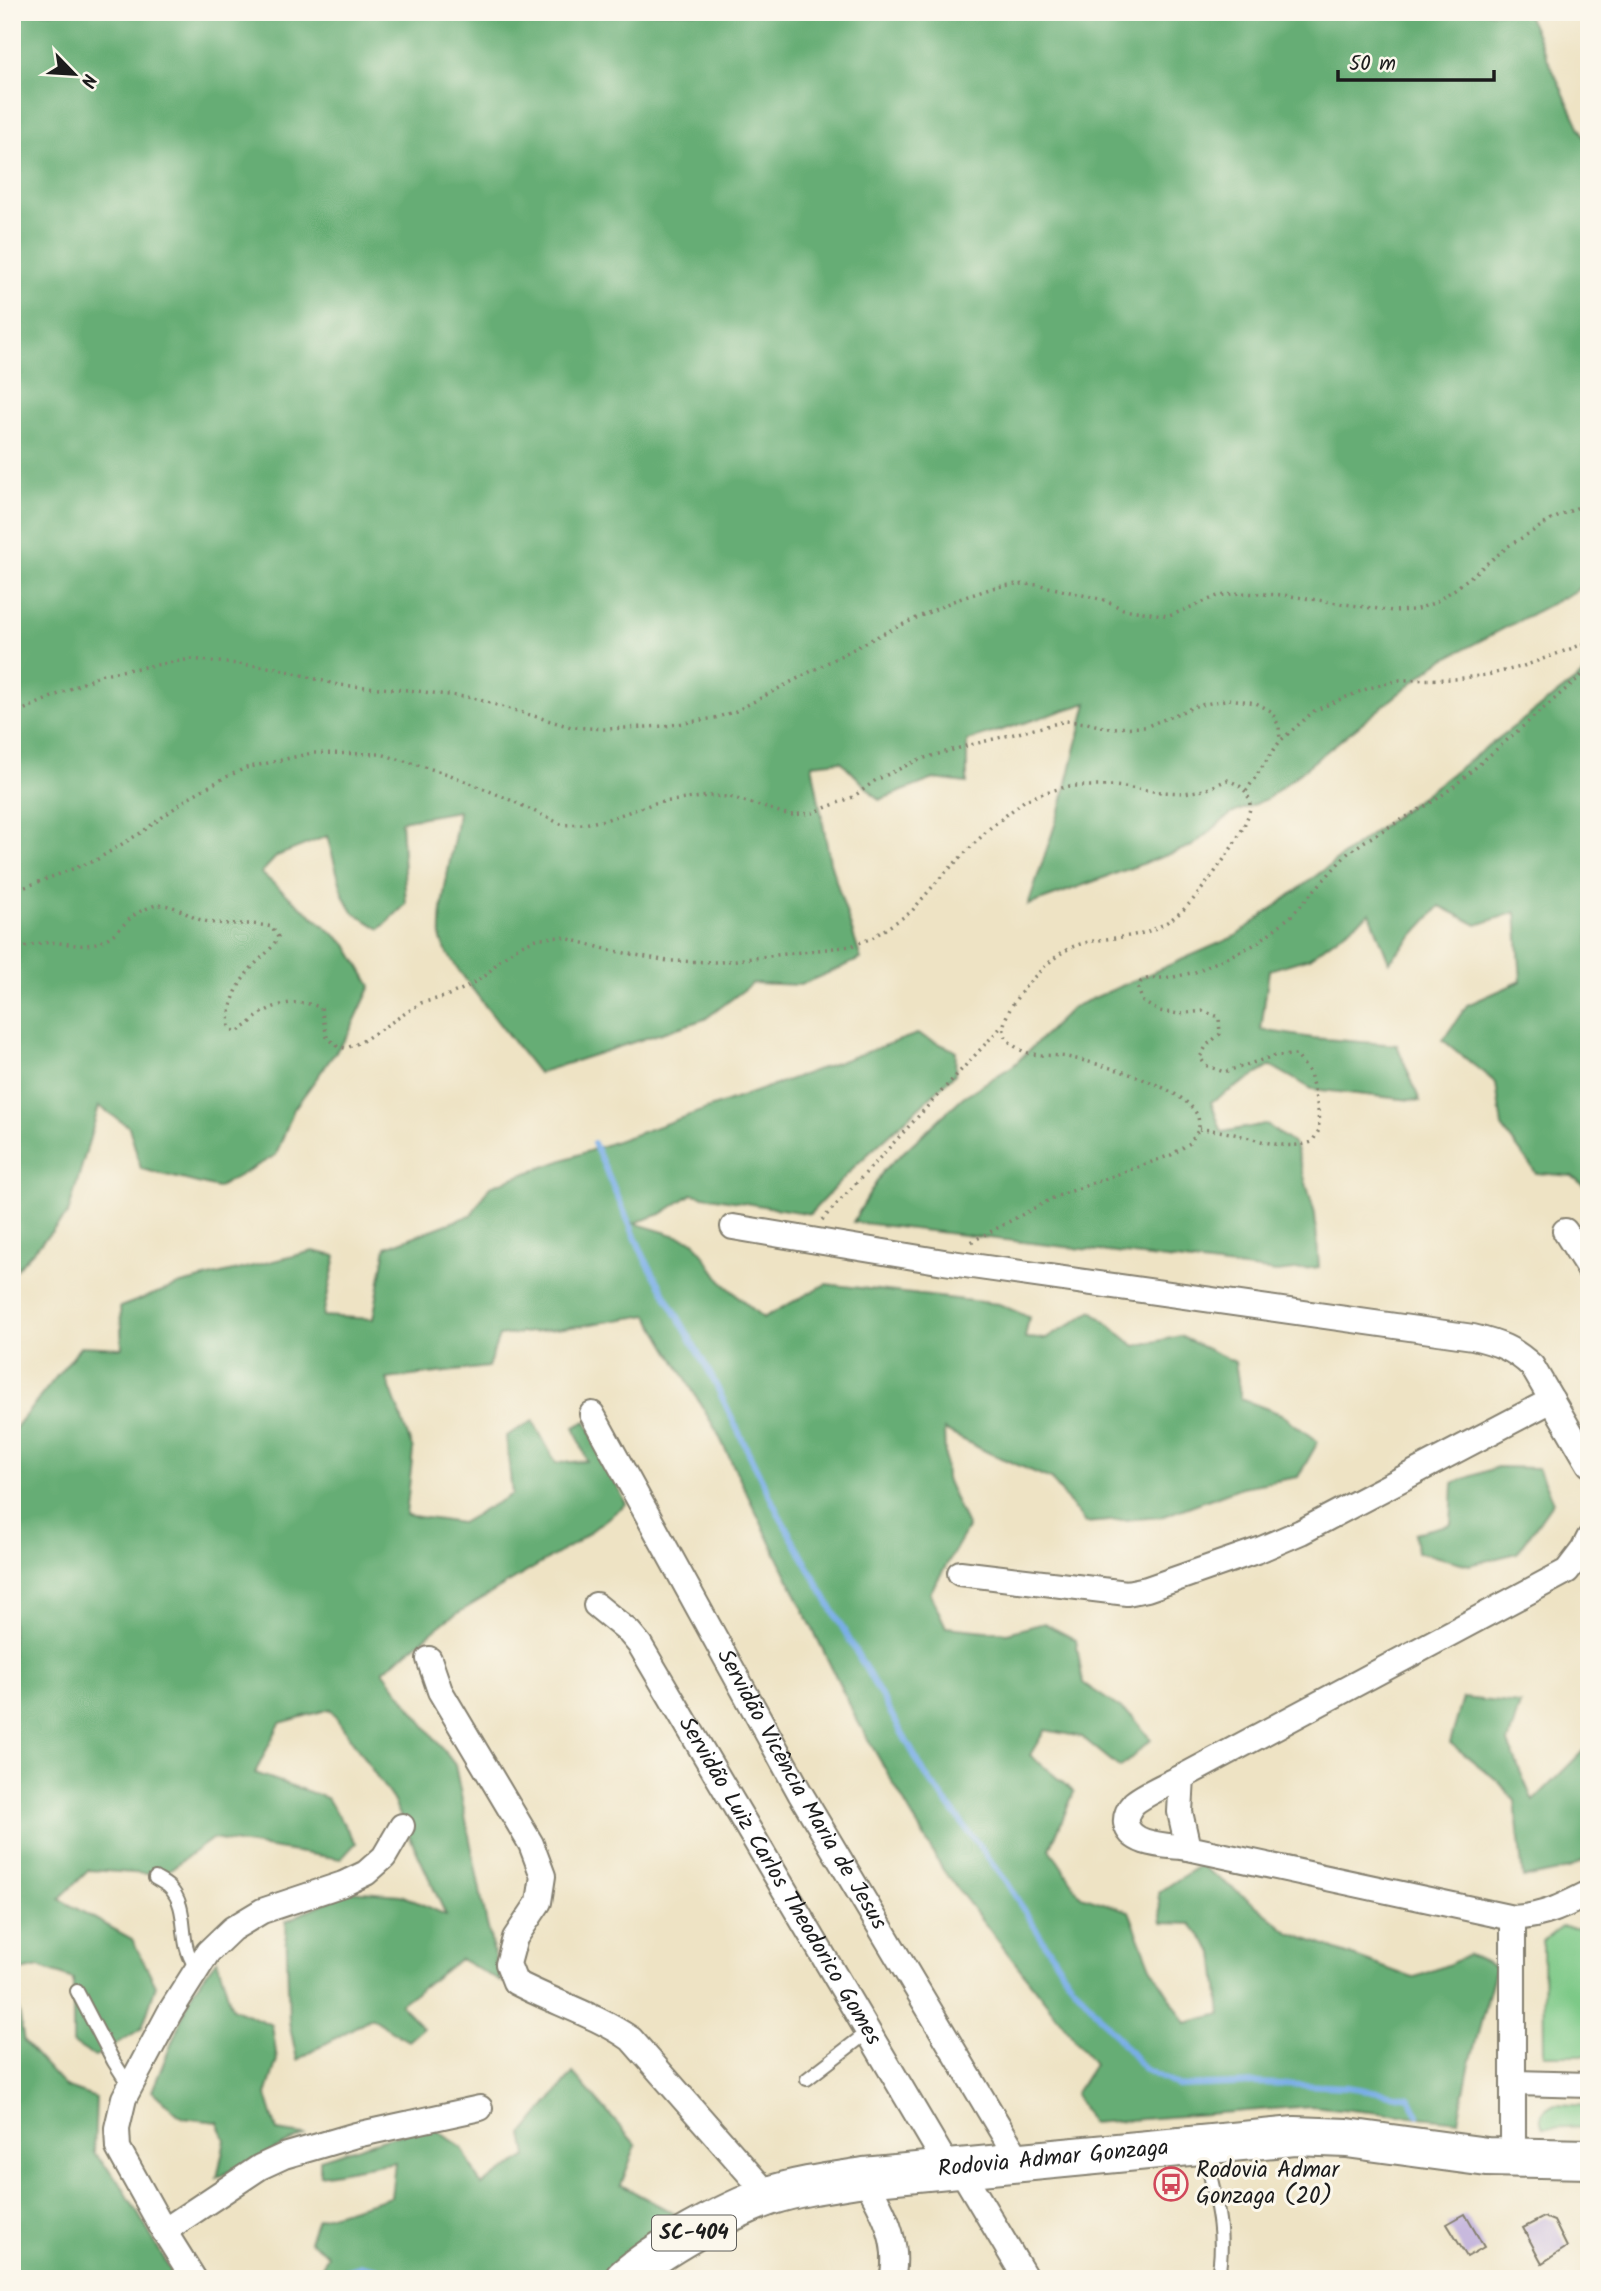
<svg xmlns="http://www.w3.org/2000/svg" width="1601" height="2291" font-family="Kalam,sans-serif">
<rect width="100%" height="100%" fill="#fbf7ec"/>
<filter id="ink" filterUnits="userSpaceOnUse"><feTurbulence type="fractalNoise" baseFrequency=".0143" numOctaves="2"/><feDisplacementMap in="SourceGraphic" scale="14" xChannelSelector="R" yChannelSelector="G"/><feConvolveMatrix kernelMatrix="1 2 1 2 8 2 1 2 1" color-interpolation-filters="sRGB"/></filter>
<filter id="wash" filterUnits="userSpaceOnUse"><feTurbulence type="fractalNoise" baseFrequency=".00686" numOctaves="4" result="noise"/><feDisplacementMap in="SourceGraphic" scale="28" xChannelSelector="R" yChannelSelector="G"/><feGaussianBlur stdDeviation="1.57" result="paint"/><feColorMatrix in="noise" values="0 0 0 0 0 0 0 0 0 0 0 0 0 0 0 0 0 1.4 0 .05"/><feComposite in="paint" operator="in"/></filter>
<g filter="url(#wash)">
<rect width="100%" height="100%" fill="#eee3c4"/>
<path fill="#7dc987" stroke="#4c7252" stroke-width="2" d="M1561 1927 1585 1929 1589 1933V2055H1544L1543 1941Z
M1555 2104 1589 2106V2126L1543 2128C1537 2116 1544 2109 1555 2104Z"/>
<path fill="#66ad74" stroke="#416448" stroke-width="2" d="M12 12H1526L1589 148V576L1576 591 1437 663 1267 799 1231 814 1192 846 1028 905 1061 807 1087 703 967 741V783L934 779 879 800 841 761 812 764 830 862 861 959 800 985 753 983 705 1019 538 1073C523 1053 442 955 441 939 439 896 454 853 458 811L401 821 406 904 380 929 353 912 344 897 327 836 277 856 261 873 347 945 371 986 348 1035 294 1109 276 1155 217 1188 141 1169 129 1127 99 1106 68 1214 12 1274Z
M1589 670V1190L1572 1176 1536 1173 1502 1127 1496 1083 1443 1040 1467 1005 1521 981 1516 912 1477 925 1440 906 1389 962 1370 913 1309 958 1269 970 1261 1030 1313 1038 1397 1045 1420 1101 1312 1089 1271 1066 1211 1102 1222 1132 1266 1124 1295 1145 1315 1214 1319 1267 1277 1272 853 1222 883 1171 963 1097 1014 1065 1073 1007 1236 936Z
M917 1034 956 1051 955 1074 854 1167 810 1214 692 1194 661 1214 634 1223 694 1241 723 1283 763 1318 826 1284 999 1304 1029 1317 1025 1338 1046 1339 1092 1311 1135 1346 1180 1336 1235 1362 1241 1399 1281 1414 1318 1442 1298 1477 1242 1487 1161 1517 1085 1523 1051 1479 989 1453 944 1430 946 1479 968 1528 930 1593 946 1627 1007 1633 1044 1623 1076 1640 1083 1683 1133 1717 1151 1740 1120 1768 1082 1737 1045 1730 1030 1755 1074 1792 1050 1849 1081 1896 1129 1911 1151 1967 1186 2023 1221 2014 1214 1953 1191 1924 1162 1923 1158 1893 1200 1865 1249 1900 1290 1933 1413 1978 1450 1964 1468 1954 1496 1967 1470 2063 1458 2121 1311 2106 1091 2123 1075 2094 1094 2064 943 1870 857 1720 717 1432 648 1315 580 1326 499 1336 488 1367 387 1379 413 1450 406 1515 461 1523 512 1494 506 1436 533 1421 556 1463 587 1461 574 1427 586 1421 626 1504 577 1542 448 1619 383 1671 455 1765 486 1920 501 1982 460 1959 400 2004 423 2028 408 2041 371 2018 297 2060 289 2022 286 1921 350 1891 401 1895 446 1915 393 1800 330 1709 280 1723 255 1773 327 1798 356 1843 341 1859 212 1839 162 1875 89 1870 59 1899 132 1939 156 1985 142 2028 95 2057 73 2043V1979L39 1967 13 1973 24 2042 65 2087 96 2098 94 2153 119 2181 176 2279H12V1432L81 1346 122 1348 120 1307 181 1284 313 1251 336 1256 323 1316 373 1319 386 1247 471 1215 490 1186Z
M1497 1467 1538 1468 1553 1502 1517 1553 1469 1565 1417 1552 1415 1533 1451 1524 1453 1483Z
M1463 1698 1520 1704 1508 1743 1533 1801 1589 1745V1857L1569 1869 1523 1878 1515 1801 1498 1781 1450 1743Z
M217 1959 232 2008 272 2025 277 2060 266 2095 277 2131 304 2135 217 2178 225 2140 218 2122 182 2118 152 2091 193 1991Z
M573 2073 636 2145 621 2185 686 2220 609 2279H315L328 2255 309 2241 317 2219 391 2197 395 2162 320 2175V2159L429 2125 462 2148 481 2185 527 2156 523 2134Z"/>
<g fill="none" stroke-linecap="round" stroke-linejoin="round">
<path stroke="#79aee7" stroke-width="6" d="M594 1143 644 1257 712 1377 779 1515 925 1774 1005 1880 1065 1975 1144 2069 1178 2086 1258 2083 1347 2087 1409 2097 1418 2115
M322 2278 362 2266 427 2279"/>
</g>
<g id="blocks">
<path fill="#b4a1d8" d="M1465 2214 1484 2247 1467 2257 1447 2224Z
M1544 2217 1554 2221 1567 2247 1542 2263 1523 2228Z"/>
</g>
</g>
<g filter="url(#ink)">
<use href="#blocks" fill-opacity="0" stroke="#858070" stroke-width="2"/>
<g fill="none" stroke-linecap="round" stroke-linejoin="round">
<defs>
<path id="service" d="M155 1878C160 1881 166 1884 169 1887 185 1902 182 1926 186 1945 188 1954 192 1962 197 1970
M77 1991 114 2062 130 2087
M807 2079 868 2032
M1204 2148C1213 2190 1228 2236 1217 2279"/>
<g id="minor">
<path d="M733 1227 944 1262 1473 1337C1498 1343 1513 1348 1532 1366L1589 1464"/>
<path d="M1565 1231 1589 1269"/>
<path id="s1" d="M592 1414 800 1793 1020 2162"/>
<path d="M1589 1538 1583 1550 1567 1571 1182 1777C1168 1784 1146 1793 1134 1803 1129 1808 1125 1816 1126 1823 1130 1847 1170 1845 1188 1848L1513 1918C1544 1916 1562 1907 1589 1893"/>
<path d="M960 1573 1127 1593 1147 1589 1259 1550 1301 1532 1552 1400"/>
<path id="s2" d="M596 1605 629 1632 640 1645 949 2169"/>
<path d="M429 1659 440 1691 531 1844 543 1876 539 1902 515 1938 508 1964 515 1982C553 2002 596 2015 631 2039L769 2196"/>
<path d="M1182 1777 1180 1812 1188 1848"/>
<path d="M1513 2083 1589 2085"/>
<path d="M1513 2158V1918"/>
<path d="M960 2168 1026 2279"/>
<path d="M864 2177C882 2208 901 2242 892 2279"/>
<path d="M164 2231 260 2167 284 2156 356 2135 480 2108"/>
<path d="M194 2279 164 2231 118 2148 117 2128 124 2098 170 2012 208 1952 232 1929 262 1911 343 1884 366 1873 384 1857 402 1826"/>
</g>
<g id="primary">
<path id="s3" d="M624 2279C658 2249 726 2211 769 2196 799 2186 832 2182 864 2177L1295 2136 1347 2138 1487 2157 1589 2159"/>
</g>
</defs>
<use href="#service" stroke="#858070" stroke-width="16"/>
<use href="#minor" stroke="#858070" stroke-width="28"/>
<use href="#primary" stroke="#858070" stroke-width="42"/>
<path stroke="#858070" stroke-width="3.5" stroke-dasharray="2 5" stroke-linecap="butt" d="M12 715 103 674 191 659 276 668 338 685 408 690 473 698 571 727 605 729 665 726 715 718 736 711 880 635 953 601 996 587 1018 584 1040 585 1104 600 1123 609 1169 616 1218 596 1240 593 1283 595 1393 611 1414 610 1434 603 1455 589 1510 545 1551 520 1589 502
M1246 791 1280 741 1314 711 1336 701 1369 688 1400 680 1455 679 1487 675 1521 667 1589 642
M12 892 96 860 142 832 191 796 226 777 246 768 312 753 381 754 448 774 506 798 563 825 584 824 605 820 655 803 709 796 730 797 790 815 812 813 853 797 876 780 918 760 966 746 1066 721 1087 723 1107 728 1145 727 1196 706 1229 699 1256 703 1271 711 1279 726 1280 741
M12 952C28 945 42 941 60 943 71 944 80 947 92 944 117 939 122 921 141 911 146 909 155 904 161 905 177 905 187 916 201 920 224 927 249 921 272 927L278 937C272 949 266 953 257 962 239 980 229 1001 229 1026L235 1032C247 1028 252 1020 262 1013 280 1002 302 999 321 1008L327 1037 338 1047 347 1048 361 1042 421 1003 444 997 465 988 485 976 501 959 519 946 539 938 562 937 609 950 668 961 720 962 851 946 872 938 911 912 940 878 990 828 1025 800 1046 792 1070 786H1116L1161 792 1184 793 1205 790 1227 780C1239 784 1249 790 1250 805 1251 827 1205 887 1189 904 1182 912 1170 921 1160 926 1129 943 1090 934 1063 952 1044 964 1008 1001 1004 1025 1002 1039 1014 1047 1025 1052 1038 1057 1053 1054 1067 1057 1098 1063 1180 1085 1196 1113 1199 1117 1199 1124 1199 1129L1190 1143 1171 1155 1055 1197 971 1242
M1199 1129C1211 1130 1222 1131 1234 1134 1260 1140 1285 1151 1312 1142L1319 1130 1318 1108 1310 1073 1296 1055 1274 1056 1224 1072 1205 1065 1200 1057 1207 1045 1220 1034 1219 1017 1203 1011 1179 1014 1159 1011 1143 1002 1138 989 1141 982 1147 979 1174 977 1195 972 1256 944 1291 916 1347 854 1365 841 1434 801 1453 787 1589 669
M822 1220 1003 1025"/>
<use href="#service" stroke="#fff" stroke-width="12"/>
<use href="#minor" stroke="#fff" stroke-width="24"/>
<use href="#primary" stroke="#fff" stroke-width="38"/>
</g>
</g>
<defs>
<symbol id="bus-ring" viewBox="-11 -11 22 22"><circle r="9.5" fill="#fbf7ec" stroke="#d1495b" stroke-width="1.5"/><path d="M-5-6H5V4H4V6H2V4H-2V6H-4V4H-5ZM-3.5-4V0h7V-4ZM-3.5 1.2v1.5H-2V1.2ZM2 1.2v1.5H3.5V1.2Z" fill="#d1495b"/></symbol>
</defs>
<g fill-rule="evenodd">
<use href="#bus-ring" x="1152" y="2165" width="38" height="38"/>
</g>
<g text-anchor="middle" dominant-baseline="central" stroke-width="6" stroke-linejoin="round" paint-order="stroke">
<rect fill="#fbf7ec" stroke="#5f5e5a" stroke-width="2" x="652" y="2215.5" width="84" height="35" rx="5"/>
<g font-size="21" font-weight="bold" fill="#1c1c1c">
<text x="694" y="2233">SC-404</text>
</g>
<g font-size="23" fill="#1c1c1c" stroke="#fbf7ec">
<text stroke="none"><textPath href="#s1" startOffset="430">Servidão Vicência Maria de Jesus</textPath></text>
<text stroke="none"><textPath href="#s2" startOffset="334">Servidão Luiz Carlos Theodorico Gomes</textPath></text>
<text stroke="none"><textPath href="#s3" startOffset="455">Rodovia Admar Gonzaga</textPath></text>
</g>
<g font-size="23" fill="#1c1c1c" stroke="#fbf7ec" text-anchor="start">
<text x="1196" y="2171">Rodovia Admar<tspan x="1196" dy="26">Gonzaga (20)</tspan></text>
</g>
</g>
<rect width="1601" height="2291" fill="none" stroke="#fbf7ec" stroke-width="42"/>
<g transform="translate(74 74) rotate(115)" stroke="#fbf7ec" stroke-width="5" paint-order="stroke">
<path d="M0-5L12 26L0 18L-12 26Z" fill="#1c1c1c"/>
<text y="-10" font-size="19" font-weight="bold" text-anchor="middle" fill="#1c1c1c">N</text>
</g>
<path d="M1338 70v10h156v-10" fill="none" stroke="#1c1c1c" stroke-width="3.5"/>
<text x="1349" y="70" font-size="21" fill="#1c1c1c" stroke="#fbf7ec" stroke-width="5" paint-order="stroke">50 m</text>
</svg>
